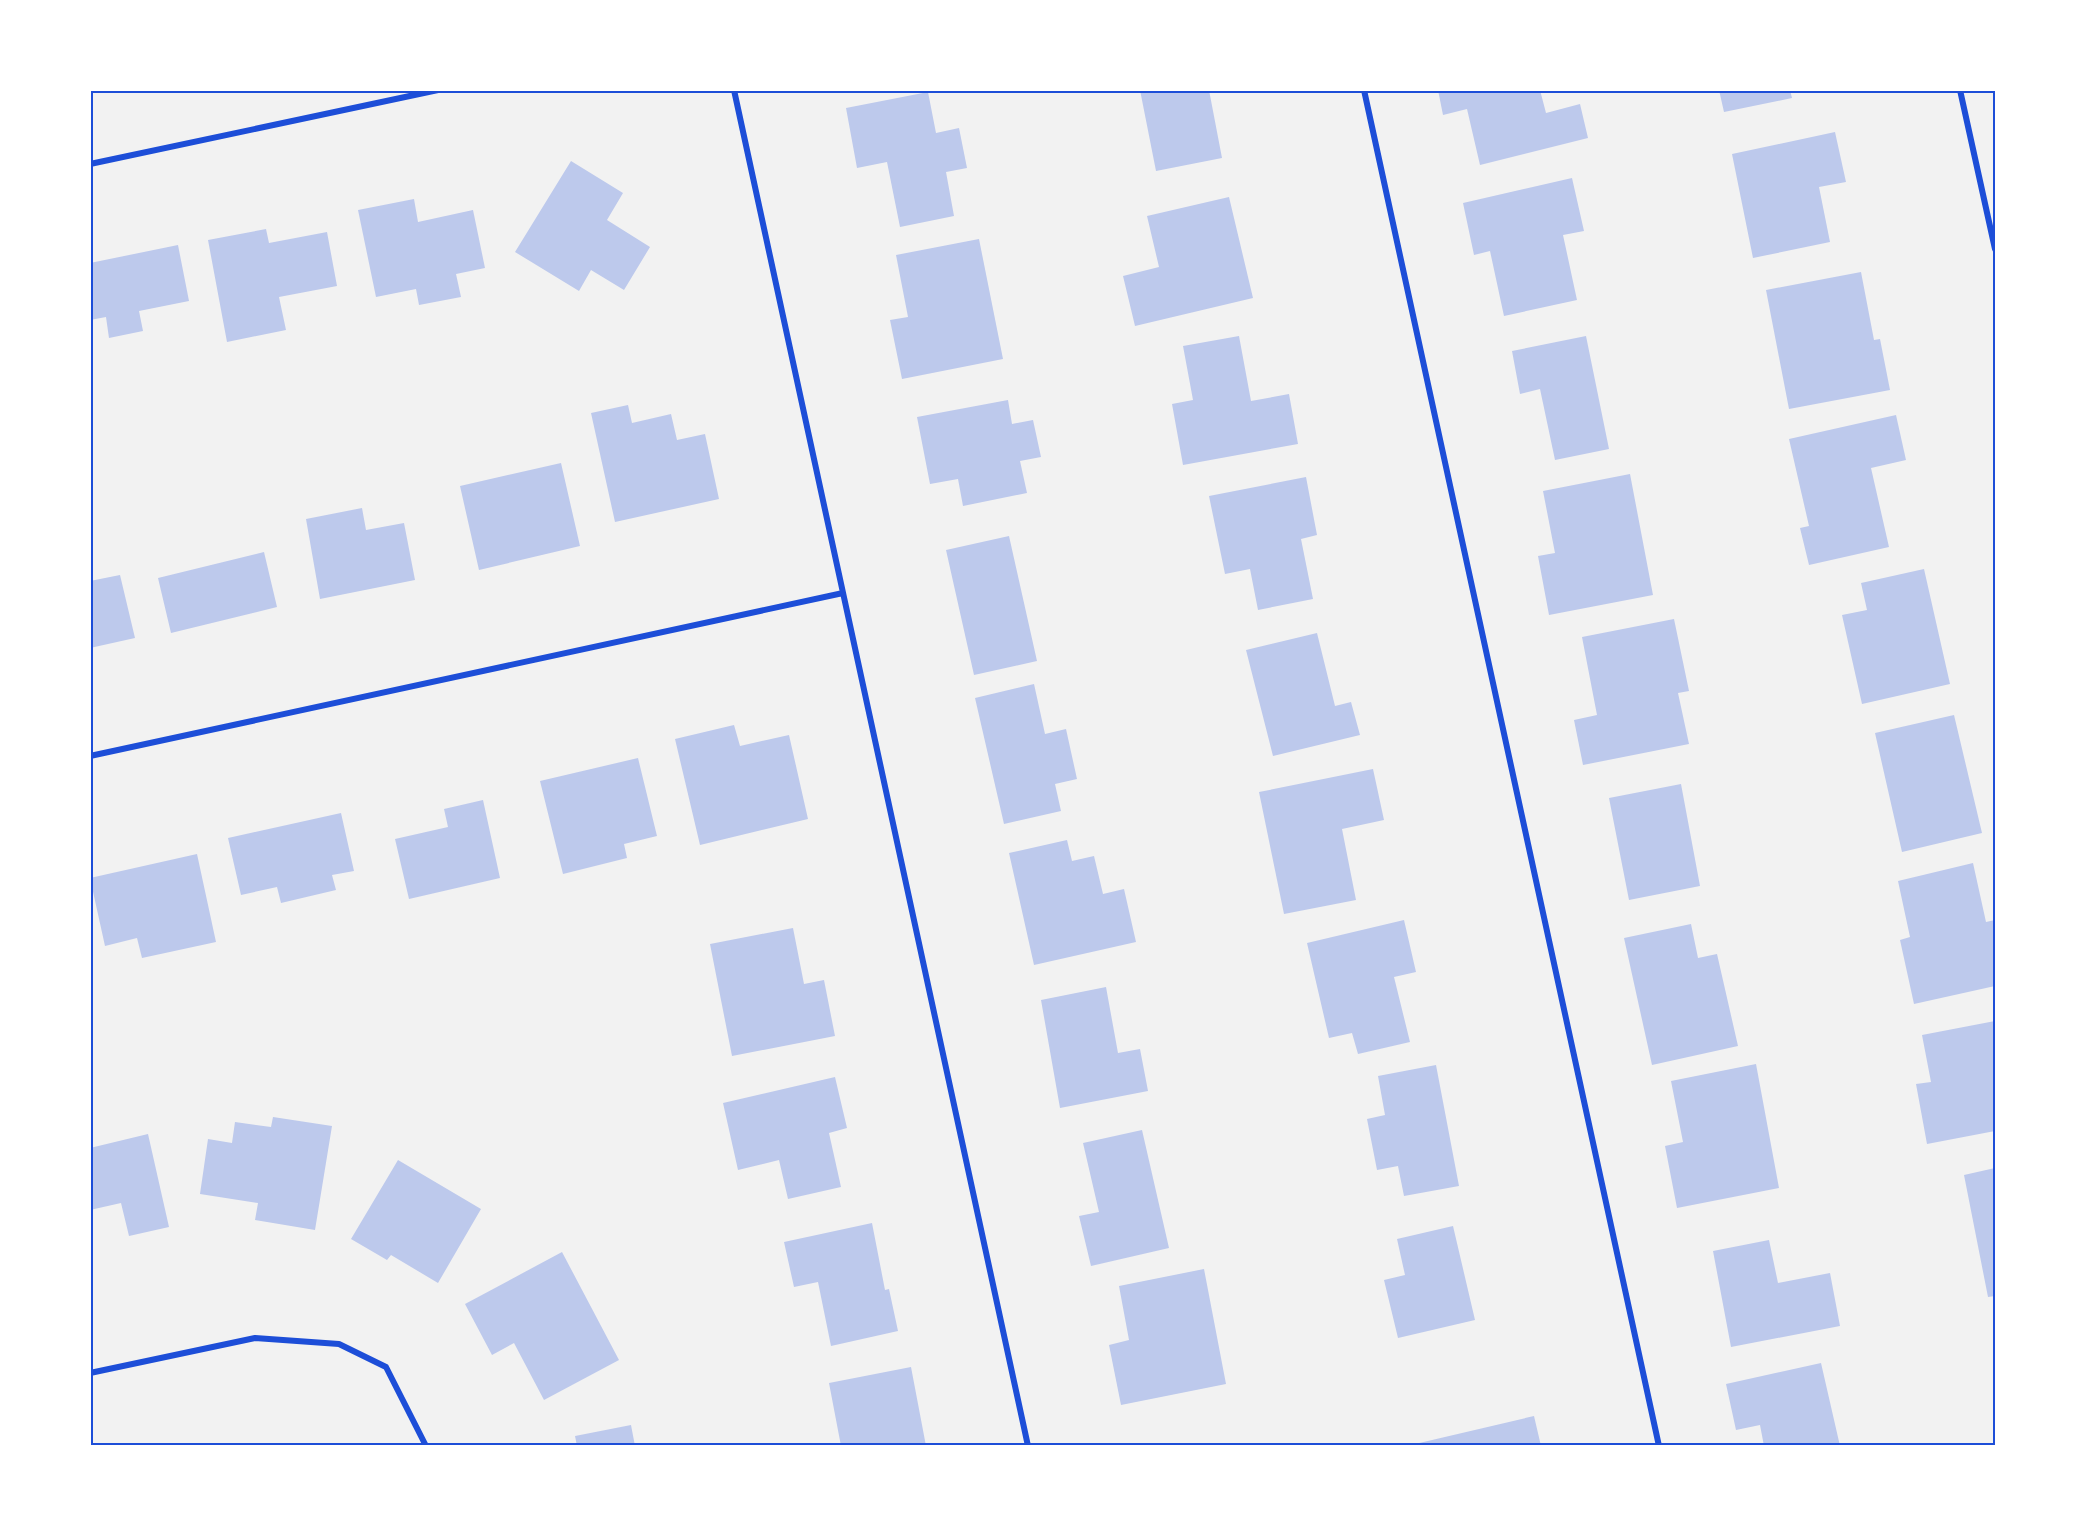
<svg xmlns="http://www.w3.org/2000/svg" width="2085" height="1536" font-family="Bitter,serif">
<rect width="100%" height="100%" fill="#f2f2f2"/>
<path fill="#bdc9ec" d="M1140 90H1209L1222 158 1156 171Z
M1438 90H1540L1546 113 1580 104 1588 138 1480 165 1467 109 1443 115Z
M1719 90H1790L1792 98 1724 112Z
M928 92 936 133 959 128 967 168 946 172 954 216 900 227 887 162 857 168 846 108Z
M1835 132 1846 182 1819 187 1830 242 1753 258 1732 154Z
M571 161 623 193 607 220 650 247 624 290 591 270 579 291 515 252Z
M1572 178 1584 231 1563 235 1577 300 1504 316 1490 251 1474 255 1463 203Z
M1229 197 1253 298 1135 326 1123 276 1159 267 1147 216Z
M414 199 418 222 473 210 485 268 456 274 461 297 419 305 416 289 376 297 358 210Z
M266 229 269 243 327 232 337 286 279 297 286 330 227 342 208 240Z
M979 239 1003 359 902 379 890 320 908 317 896 255Z
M178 245 189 301 139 311 143 331 109 338 106 317 90 320V263Z
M1861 272 1874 340 1880 339 1890 390 1789 409 1766 290Z
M1239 336 1251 401 1289 394 1298 444 1183 465 1172 404 1193 400 1183 346Z
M1586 336 1609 449 1555 460 1540 389 1520 394 1512 351Z
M1008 400 1012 424 1033 420 1041 457 1020 461 1027 493 963 506 958 479 930 484 917 417Z
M628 405 632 423 671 414 677 440 705 434 719 499 615 522 591 413Z
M1896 415 1906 460 1871 468 1889 547 1809 565 1800 528 1809 526 1789 439Z
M561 463 580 546 479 570 460 486Z
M1630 474 1653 595 1549 615 1538 556 1555 553 1543 491Z
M1306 477 1317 535 1301 539 1313 599 1258 610 1250 569 1225 574 1209 496Z
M362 508 366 530 404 523 415 580 320 599 306 519Z
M1009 536 1037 661 974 675 946 550Z
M264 552 277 607 171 633 158 578Z
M1924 569 1950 684 1862 704 1842 615 1867 610 1861 583Z
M120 575 135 638 90 648V581Z
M1674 619 1689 691 1678 693 1689 744 1583 765 1574 720 1597 715 1582 637Z
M1317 633 1335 706 1351 702 1360 735 1273 756 1246 650Z
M1034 684 1045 734 1066 729 1077 779 1055 784 1061 811 1004 824 975 698Z
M1954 715 1982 833 1902 852 1875 733Z
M734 725 740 746 789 735 808 819 700 845 675 739Z
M638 758 657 836 624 844 627 858 563 874 540 781Z
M1373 769 1384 820 1342 829 1356 900 1284 914 1259 792Z
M1681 784 1700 886 1629 900 1609 798Z
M483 800 500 878 409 899 395 839 448 827 444 809Z
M341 813 354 871 332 875 336 890 281 903 277 887 241 895 228 838Z
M1067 840 1072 861 1094 856 1103 894 1124 889 1136 942 1034 965 1009 853Z
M197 854 216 942 142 958 137 938 105 946 90 878Z
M1973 863 1986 922 1995 920V986L1914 1004 1900 940 1910 937 1898 881Z
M1404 920 1416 972 1394 977 1410 1042 1358 1054 1352 1033 1329 1038 1307 943Z
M1691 924 1698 958 1717 954 1738 1046 1652 1065 1624 938Z
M793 928 804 984 824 980 835 1036 732 1056 710 944Z
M1106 987 1118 1053 1140 1049 1148 1091 1060 1108 1041 1000Z
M1995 1021V1066L1993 1067 1995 1079V1131L1927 1144 1916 1084 1931 1082 1922 1035Z
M1756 1064 1779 1188 1677 1208 1665 1146 1683 1142 1671 1081Z
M1436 1065 1459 1186 1404 1196 1398 1166 1377 1170 1367 1119 1385 1115 1378 1076Z
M835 1077 847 1128 829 1133 841 1187 788 1199 779 1160 738 1170 723 1103Z
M273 1117 332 1126 315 1230 255 1220 258 1203 200 1194 208 1139 232 1143 235 1122 271 1127Z
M1142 1130 1169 1248 1091 1266 1079 1216 1099 1212 1083 1143Z
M148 1134 169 1227 129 1236 121 1203 90 1210V1148Z
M398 1160 481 1209 438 1283 391 1255 387 1260 351 1239Z
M1995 1168V1296L1988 1297 1964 1175Z
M872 1223 885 1290 889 1289 898 1331 831 1346 818 1282 794 1287 784 1242Z
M1453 1226 1475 1320 1398 1338 1384 1280 1405 1275 1397 1239Z
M1769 1240 1778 1283 1830 1273 1840 1326 1731 1347 1713 1251Z
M562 1252 619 1360 544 1400 514 1343 492 1355 465 1304Z
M1204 1269 1226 1384 1121 1405 1109 1345 1129 1340 1119 1286Z
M1821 1363 1840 1446H1764L1760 1425 1736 1430 1726 1384Z
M911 1367 926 1446H841L829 1383Z
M1534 1416 1541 1446H1416L1415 1444Z
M631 1425 635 1446H577L575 1436Z"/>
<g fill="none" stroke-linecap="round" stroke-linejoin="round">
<path stroke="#1d4ed8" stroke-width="6" d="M734 90 1028 1446
M1364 90 1659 1446
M1960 90 1995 249
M90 164 438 90
M90 756 843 593
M90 1373 255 1338 339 1344 386 1367 426 1446"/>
</g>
<rect width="2085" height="1536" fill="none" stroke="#ffffff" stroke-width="183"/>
<rect x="92" y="92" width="1902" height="1352" fill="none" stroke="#1d4ed8" stroke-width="2"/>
</svg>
